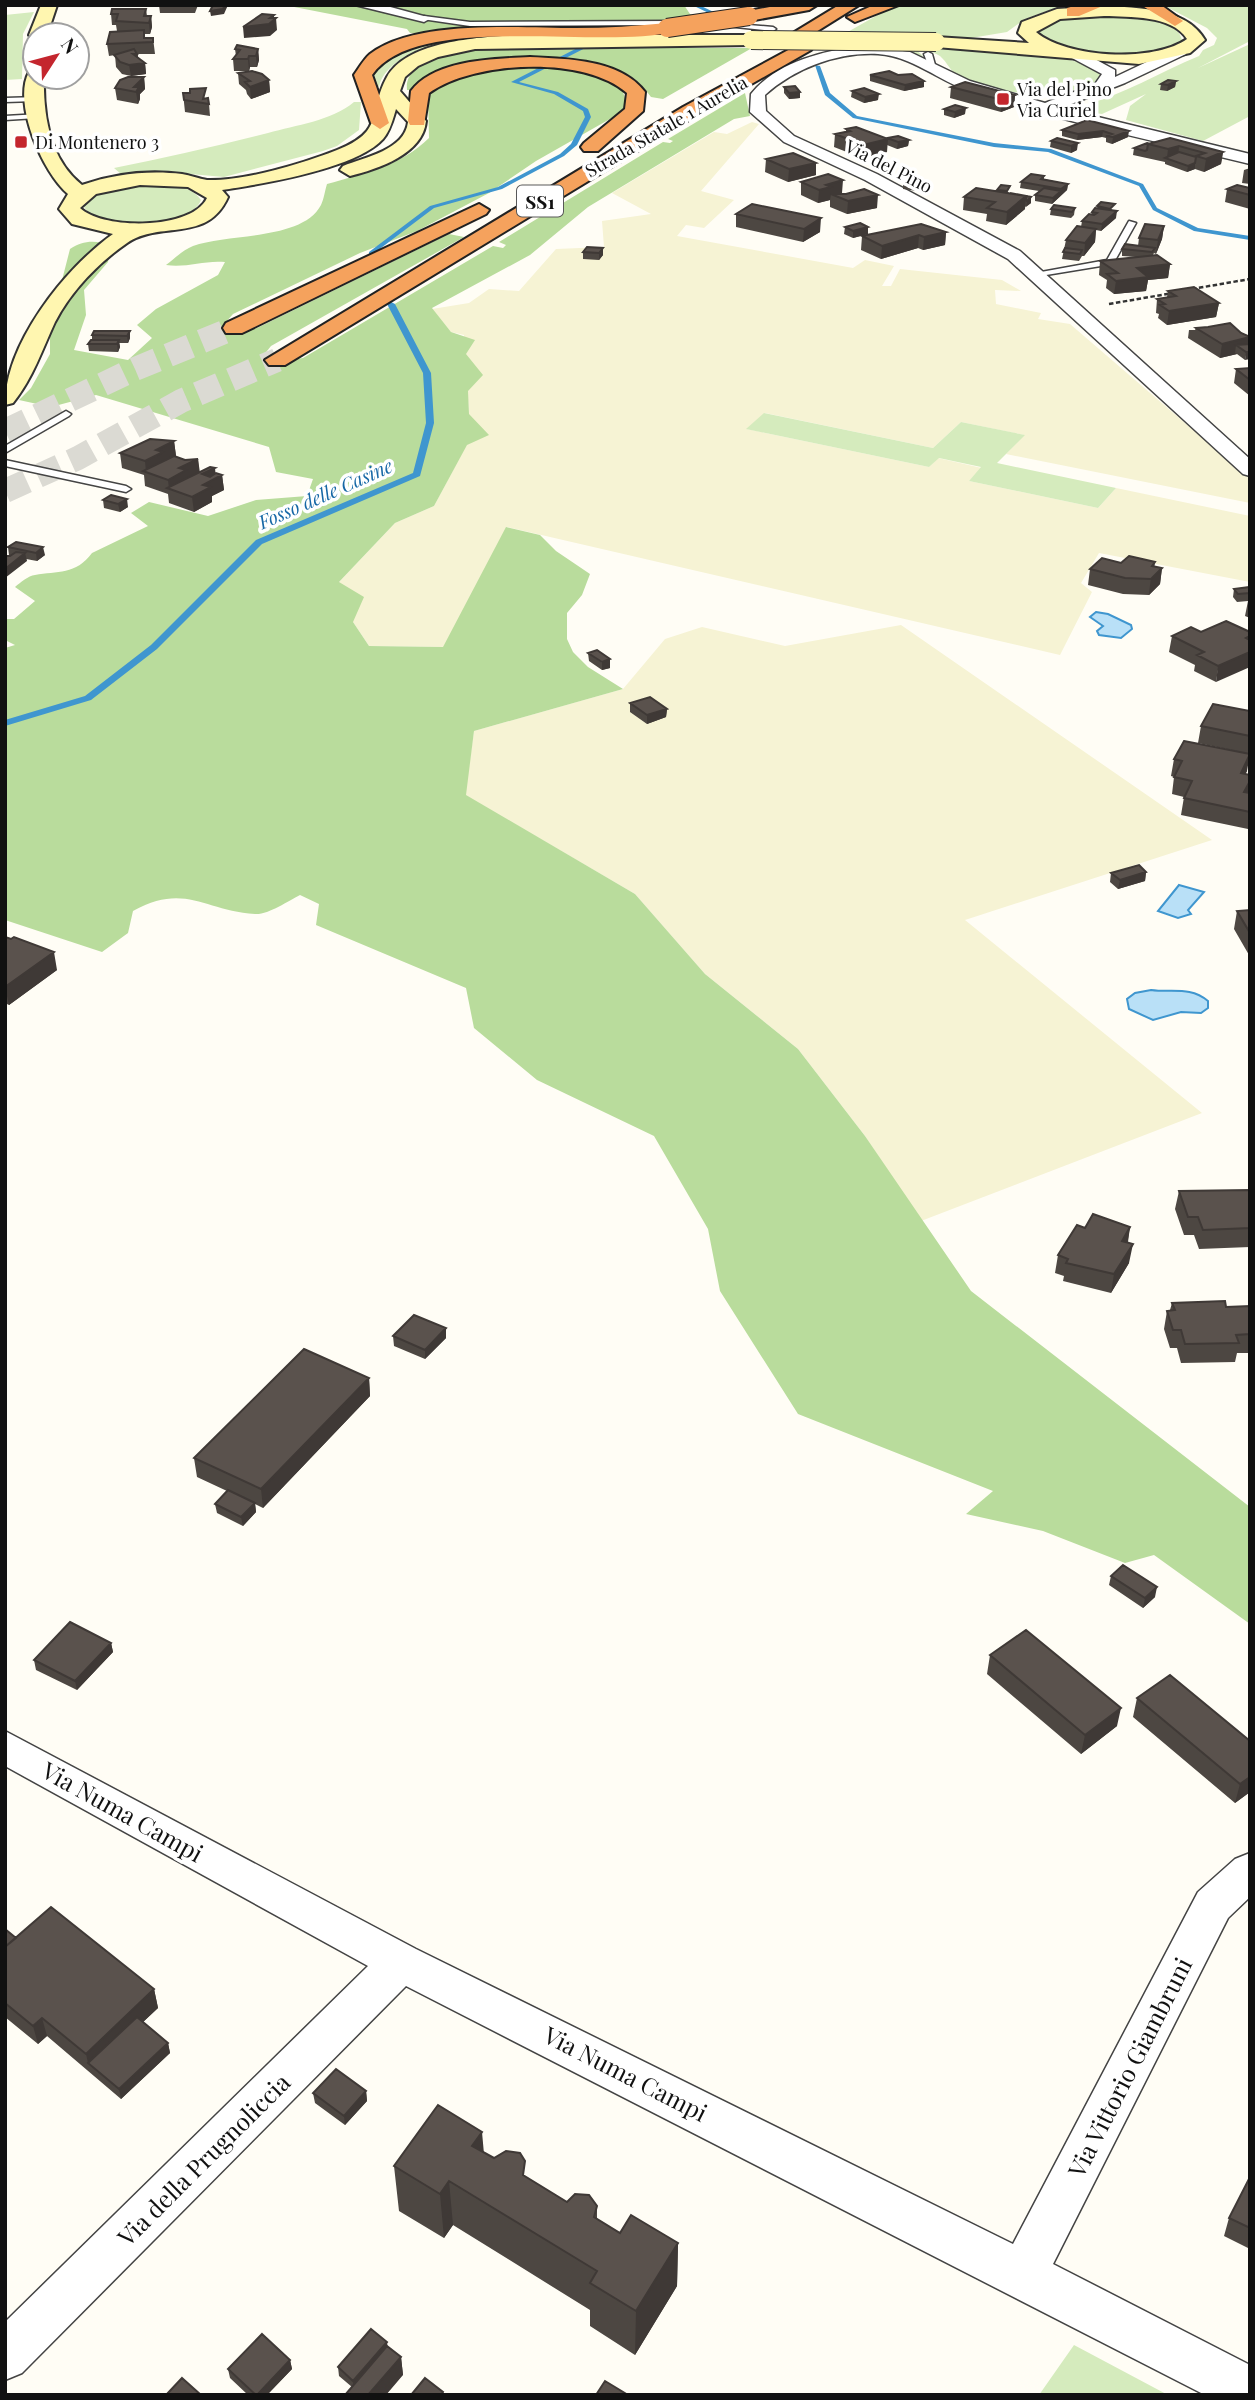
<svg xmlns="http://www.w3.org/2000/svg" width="1255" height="2400" font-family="'Playfair Display',serif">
<rect width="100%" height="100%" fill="#fffdf5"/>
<path fill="#f6f3d4" d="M752 122 759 124 701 191 734 200 704 228 686 225 677 236 853 268 865 260 894 266 882 286H891L900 269 1002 280 1021 291 995 290 996 304 1041 313 1038 319 1070 324 1250 479V503L1006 454 1024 435 961 422 933 448 765 413 747 429 929 467 938 458 982 468 969 481 1098 508 1116 488 1250 516V582L1099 553 1081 583 1092 592 1060 655 507 527 444 647 369 646 353 622 339 582 395 523 434 506 467 444 469 415 464 335 451 332 432 309 469 303 489 289 519 291 556 249 604 247 602 221 651 214 612 193 714 132 727 134Z
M901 625 1212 840 965 920 1202 1113 921 1221 865 1136 798 1049 705 974 635 894 465 795 474 731 623 689 665 639 702 627 785 646Z"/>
<path fill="#d5ebbd" d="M905 5H1085L1047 11 1025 19 1007 32 965 39 932 49C990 48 1047 48 1101 70L1104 76C1078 102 987 96 958 76 951 72 947 62 940 56 932 51 919 48 910 44L924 57 904 49 837 38 883 12Z
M1163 5H1250V41L1198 68 1250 44V116L1203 141 1126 120 1130 106 1146 94 1102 114 1081 111 1082 106C1123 95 1160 72 1199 56L1203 50 1214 45 1217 38 1207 28Z
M34 12 23 34 22 79 5 80V15Z
M1088 14C1109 15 1178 14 1182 40 1160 64 1059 58 1040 33V29L1056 19Z
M507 35C472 40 388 45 379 87L371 83 375 65 403 48 448 38Z
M354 102H361L359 130 337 146 323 151 224 177 168 172 121 174 114 168C165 158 216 146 268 133 296 125 331 121 354 102Z
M134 185C154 184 189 181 201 200 191 228 99 232 84 207 90 189 118 189 134 185Z
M764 413 933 448 961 422 1025 435 997 463 1116 488 1098 508 969 481 981 467 939 458 929 467 746 429Z
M1074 2345 1168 2395H1039Z"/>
<path fill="#b9dc9c" d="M284 5H684L690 14 701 18C606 33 507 41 410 33L407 29Z
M484 48H752L663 99 651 97C643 87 637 78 624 73 592 60 429 56 412 90H407C404 56 460 51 484 48Z
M510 68C539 68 638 63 624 111L536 161 489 193 417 231 360 253 233 314 226 322 227 328 240 331 257 328 449 234 464 237 271 346 263 356 271 363 303 358 493 246 503 248 506 245 499 242 663 142 670 143 673 141 668 139 745 93 750 116 734 119 588 207 530 255 432 308 451 332 475 340 466 354 483 375 468 391 469 414 489 435 467 445 434 506 395 523 339 582 364 597 353 622 369 646 443 647 506 527 540 535 556 551 590 574 582 595 567 613V639L573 652 588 667 623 689 474 731 466 795 635 894 705 974 798 1049 865 1136 971 1291 1250 1507V1624L1154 1555 1125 1563 1043 1531 966 1514 993 1491 798 1414 720 1291 708 1229 654 1136 537 1080 474 1028 466 988 316 925 319 904 300 895C288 901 268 915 255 914 205 911 185 882 133 911L128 933 102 952 5 920V648L15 645 5 640V619H14L35 601 15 587C21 582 28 576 35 575 57 571 76 575 92 553L148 526 131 513 149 502 208 516 256 500 307 496 313 479 276 472 269 447 96 395 51 407 19 400 31 388 50 354V327L70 249C83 240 95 240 111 245L108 262 84 290 86 315 74 350 128 360 152 338 137 325 156 309 218 275 225 262C204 260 187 268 166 265 174 259 183 250 193 246 227 233 302 241 321 205 324 199 325 190 327 184 363 174 402 165 429 138L428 94 464 73Z"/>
<path fill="#b9e0f7" stroke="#3f96cf" stroke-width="2" d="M1096 612 1108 614 1131 625 1132 629 1121 638 1099 635 1097 631 1103 626 1090 617Z
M1179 885 1204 892 1188 910 1191 914 1178 918 1158 911Z
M1151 990C1172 993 1190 986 1208 1001V1008L1201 1013 1181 1012 1153 1020 1129 1009 1127 999 1135 993Z"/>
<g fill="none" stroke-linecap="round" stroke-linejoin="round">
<path fill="#3f96cf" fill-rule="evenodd" d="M692 5H699L722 16 717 17Z
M591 41 593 44 519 82 558 92 588 109 591 117 577 145 564 156 502 189 434 208 373 254H369V252L430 206 498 187 560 154 571 144 585 117 583 111 554 94 511 82Z
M815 65 820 66 830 93 857 116 994 143 1051 149 1143 184 1157 208 1198 228 1250 236V240L1194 231 1153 210 1139 186 1048 152 994 147 853 118 825 95Z
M391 302 395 304 431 373 434 423 420 476 262 544 157 649 91 700 5 726V720L85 696 151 645 256 540 413 473 426 423 423 373 387 304Z"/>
<path stroke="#dbdad3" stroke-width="24" stroke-dasharray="24 12" stroke-linecap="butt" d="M5 431 135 369 234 328
M5 491 78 458 181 401 277 360"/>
<defs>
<path id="lane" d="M424 16 470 22 672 21 675 23 672 25 470 26 422 19Z
M724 23 773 27 776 29 773 31 726 26Z
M928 52 932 54 937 72 930 70 924 54Z
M39 97 36 101 5 102V98Z
M40 114 37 118 5 120V116Z
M1129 221 1136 223 1113 264 1034 277 1030 274 1107 260Z
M66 411 71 414 69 416 5 453V446Z
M5 460 126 486 131 489 126 492 5 466Z"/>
<path id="street" d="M355 5H383L431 18 424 22Z
M864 46 910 52 970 81 1045 103 1095 84 1102 74 1072 58V52H1082L1115 70V77L1176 48H1186V54L1125 83 1061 108 1250 154V164C1157 141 1062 122 971 92 939 81 912 56 878 54 838 52 795 68 765 95L766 111 794 136 877 174 1020 251 1250 459V476L1243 474 1008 259 865 180 784 142 750 112 751 94C776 62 825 50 864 46Z
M5 1731 416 1949 1013 2244 1198 1892 1235 1859 1250 1853V1897L1228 1918 1053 2264 1250 2365V2395H1205L406 1986 22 2373 5 2380V2322L368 1966 5 1766Z"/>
<path id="secondary" d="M41 5H57L47 35H35V39L29 35Z
M1104 6C1138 8 1186 7 1205 40L1190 53 1139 64 936 47 927 42 936 37 1029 43 1018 33 1022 22 1057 9ZM1104 16C1129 17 1172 15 1187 39 1153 63 1067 58 1036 32L1060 19Z
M520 35H751L760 40 751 45 475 49 438 57 418 66 405 77 400 91 426 121C423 154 378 169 350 176L340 170 343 166C365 157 405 150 408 122L396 109C393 119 390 131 383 139 356 169 262 184 222 190L228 197C207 244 160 220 127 243 98 263 71 291 55 322 42 350 33 378 13 403L5 405C5 344 64 269 113 234L72 224 59 209 68 194C43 173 12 103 29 72L35 71V77H44C43 115 50 160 82 185 113 174 149 170 182 174 190 175 199 179 207 180 245 181 301 164 337 150 386 131 367 113 387 77 408 40 482 37 520 35ZM140 185 188 187 207 198C192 230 103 230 80 208L96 194Z"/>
<path id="highway" d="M780 5H817L809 10 749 21 741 16 743 12Z
M839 5H859L803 40 797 41 788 36Z
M874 5H899L855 22 847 17Z
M1078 5H1105L1079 16H1067V8Z
M1141 5H1161L1183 21 1175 26Z
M667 23 675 28 673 32C599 50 417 11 372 75L389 123 380 129 371 123 354 75C359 68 364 59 370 54 415 19 521 28 576 28 606 28 637 26 667 23Z
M805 41 811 42 814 46 811 50 697 115 285 365H269L265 360 683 107Z
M530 57C568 59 620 59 645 92L643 111 598 151H584L581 147 584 143 625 109 627 93C584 55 474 61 429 93L424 125H410L408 121 411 91C435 59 494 59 530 57Z
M479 204 489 210 486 214 242 333H226L223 328 226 323Z"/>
</defs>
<use href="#lane" stroke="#444" stroke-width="3"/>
<use href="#street" stroke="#444" stroke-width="3"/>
<use href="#secondary" stroke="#333" stroke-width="4"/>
<use href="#highway" stroke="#222" stroke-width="4"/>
<path stroke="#333" stroke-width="2.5" stroke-dasharray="4.5 2.5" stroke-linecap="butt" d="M1192 289 1250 279
M1109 304 1173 293"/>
<use href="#lane" fill="#fff" fill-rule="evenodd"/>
<use href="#street" fill="#fff" fill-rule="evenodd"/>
<use href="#secondary" fill="#fff6b0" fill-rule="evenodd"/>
<use href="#highway" fill="#f5a25d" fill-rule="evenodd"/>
<defs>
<path id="secondary-bridge" d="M751 40 936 42"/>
<path id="highway-bridge" d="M667 28 749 16"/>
</defs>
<use href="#secondary-bridge" stroke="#333" stroke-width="20" stroke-linecap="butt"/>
<use href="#highway-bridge" stroke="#222" stroke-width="20" stroke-linecap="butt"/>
<use href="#secondary-bridge" stroke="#fff6b0" stroke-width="18"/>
<use href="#highway-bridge" stroke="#f5a25d" stroke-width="18"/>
</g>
<path fill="#4d4742" d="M159 5H198L195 13H160Z
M146 9 147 16H151L152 27 150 34H145V38H153L155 54H138V58L145 63 146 74 131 76 122 74 116 67 115 55 109 56 107 44 117 31 116 25H112L111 14Z
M235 49H258L259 60 257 67H250L249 71H234L233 59 236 56Z
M238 73 269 80 270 92 251 99 247 94 246 90 239 84Z
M870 75H898L924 81V87L904 91 870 81Z
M144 77 145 89 140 94V99L138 104 117 100 115 88Z
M1176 81 1175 87 1167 91 1160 90 1161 84Z
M784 87 800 98 789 99 784 93Z
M951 87 1015 95 1014 107 1001 112 950 98Z
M852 91 878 100 864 103 851 97Z
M183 93 207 99 209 104 210 116 185 112Z
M944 109 965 114 954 118 944 115Z
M1087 120 1128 137 1112 144 1106 142V138L1102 137 1077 140 1062 136V130Z
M846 129 887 139 909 140 908 146 897 149 887 145V152L862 158 834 147 835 134 846 132Z
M1057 138 1077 150 1071 153 1050 147 1051 141Z
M1170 138 1223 152 1221 164 1204 172 1195 169 1187 172 1165 164V162L1133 155 1134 148Z
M766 159 816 175 788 182 765 172Z
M1250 168V184L1242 183 1244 170Z
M1044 176V179L1068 184 1067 190 1052 204 1035 201V195L1039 191 1020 188 1021 182Z
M801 182 842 193 839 194 877 208 847 214 830 207V200L818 203 801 195Z
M903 182H929V188L924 192 903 189Z
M1001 185 1009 193 1031 197V203L1025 207V209L1006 225 986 221 987 214 963 210 964 197 997 191Z
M1250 188V209L1225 202 1227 189Z
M1101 202 1114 211 1116 218 1101 231 1096 230 1095 242 1084 256H1082L1079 261 1062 259 1066 240 1081 227 1082 221 1091 215 1092 212 1097 208Z
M1075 208 1074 215 1071 218 1050 215 1051 209Z
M736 214 820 232 803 242 736 227Z
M1164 226 1162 239 1156 254 1154 253 1153 255 1170 264 1168 278 1148 280 1146 291 1114 294 1106 288 1107 280 1099 275 1100 261 1136 257 1122 256V249L1138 246 1139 238Z
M845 227H868V234L853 238 844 234Z
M946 232 945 245 923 250 918 248 881 259 861 250 862 236Z
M603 248V255L599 260 583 259V252Z
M1168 291 1219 303 1216 317 1167 325 1158 318 1159 314 1156 313 1157 299 1167 297Z
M1196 328 1241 333 1250 336 1245 360 1237 354 1220 358 1188 338 1189 330H1195Z
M130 331V338L128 343H119L120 347 118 352 89 351 88 344 92 340V335Z
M1250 368V396L1234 383 1236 369Z
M174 441 176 456 174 457 185 460 198 459 199 472 222 475 224 490 212 496V502L194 512 169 503 168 494 145 486 144 475 122 468 120 453Z
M103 500 128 507 120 512 104 508Z
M8 547 45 555 37 561 26 559 27 561 10 556H11L9 555Z
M1121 563 1162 568 1160 584 1149 595 1123 594 1088 585 1090 569Z
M1250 587V618L1245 616 1248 601 1237 602 1233 597 1234 589Z
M1226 621 1216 682 1194 671 1195 665 1169 652 1172 636 1201 632Z
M588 653 610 668 602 670 589 661Z
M630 703 667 709 666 717 647 724 630 712Z
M1250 711V754L1198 743 1201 726Z
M1174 759 1247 771 1245 774 1250 793V825L1248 829 1181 815 1184 797 1172 794 1174 777 1171 776Z
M1146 872 1145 881 1118 889 1110 882 1111 873Z
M1250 910V955H1249L1234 929 1237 911Z
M5 937 57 970 9 1005 5 1003Z
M1250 1190V1247L1199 1249 1194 1235H1184L1175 1209 1179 1191Z
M1130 1227 1128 1242 1129 1263 1111 1293 1063 1281 1064 1276 1055 1273 1058 1255 1085 1228Z
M1172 1303 1226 1307 1250 1306V1353H1237L1235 1362 1181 1363 1177 1348H1170L1164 1329 1167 1311 1170 1310Z
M393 1336 446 1338 425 1359 394 1346Z
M369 1378 370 1396 263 1508 255 1504 256 1512 243 1526 217 1513 215 1504 227 1491 197 1477 194 1458Z
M1111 1576 1155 1597 1143 1608 1109 1585Z
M111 1643 113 1652 77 1690 36 1670 34 1660Z
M990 1655 1117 1726 1081 1754 987 1674Z
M1137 1698 1250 1792 1235 1803 1133 1717Z
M5 1929 16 1938 154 1989 158 2008 143 2022 168 2043 170 2053 121 2099 47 2036 38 2044 5 2017Z
M366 2091 367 2101 345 2125 315 2103 313 2093Z
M484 2152 567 2202 597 2206V2219L620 2233 678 2243 677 2286 635 2355 590 2326V2310L453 2225 444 2238 399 2211 394 2166Z
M1250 2177V2249L1224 2236 1229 2218Z
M387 2342V2346L401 2357 403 2375 352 2387 339 2376 338 2367Z
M290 2360 292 2369 267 2395H248L230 2378 228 2369Z"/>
<path fill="#3f3936" d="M225 5H228L224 14 211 16 210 11Z
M274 15V20L276 18 277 30 270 36 244 38 243 27 270 18Z
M151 16 152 27 150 34 149 23Z
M258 49 259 60 257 67 256 56Z
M133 54H137L139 63H145L146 74 131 76 129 65Z
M249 56 250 67 249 71 248 59Z
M144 77 145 89 140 94V99L138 104 136 92 134 87Z
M269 80 270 92 251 99 250 87Z
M924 81V87L904 91 905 85Z
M1176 81 1175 87 1167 91 1168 85Z
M800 92V98L789 99V93Z
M879 94 878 100 864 103 865 97Z
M1015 95 1014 107 1001 112 1002 100Z
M966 108 965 114 954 118 955 112Z
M1103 131 1102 137 1077 140 1078 134Z
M1129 131 1128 137 1112 144 1113 137Z
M888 139 887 152 862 158 863 145Z
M909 140 908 146 897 149 898 142Z
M1078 143 1077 150 1071 153V146Z
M1179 146 1178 159 1167 158 1168 149Z
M1223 152 1221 164 1204 172 1206 159Z
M816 163V175L788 182 789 169Z
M1195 163V169L1187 172 1188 166Z
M843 180 842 193 833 195 831 194 830 200 818 203 819 190 826 185Z
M929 182V188L924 192 925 186Z
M1068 184 1067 190 1052 204 1053 198Z
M878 195 877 208 847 214 848 201Z
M1026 196 1025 209 1006 225 1007 212Z
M1031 197V203L1026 207 1027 201Z
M1117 211 1116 218 1101 231 1102 224Z
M821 218 820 232 803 242 804 229Z
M1164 226 1162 239 1156 254 1158 240Z
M868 227V234L853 238V231Z
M1096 229 1095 242 1084 256 1085 243Z
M946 232 945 245 923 250 924 237Z
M919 235 918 248 881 259 882 246Z
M603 248V255L599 260V253Z
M1170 264 1168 278 1148 280 1146 291 1114 294 1116 281 1137 268Z
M1219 303 1216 317 1167 325 1169 311Z
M130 331V338L128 343 127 336Z
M1250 337 1248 351 1236 345 1235 353 1237 354 1220 358 1222 344Z
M119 340 120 347 118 352 117 344Z
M1246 352H1250V359L1245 360Z
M174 441 176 456 146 472 145 461 156 450Z
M198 459 200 473 169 489 168 480 179 468Z
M215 468 216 478 222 475 224 490 212 496V502L194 512 192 497 202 474Z
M127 499 128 507 120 512 118 504Z
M43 547 45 555 37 561 36 553Z
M25 553 27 561 5 578V569Z
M1155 562 1153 578 1162 568 1160 584 1149 595 1152 566Z
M1250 652V667L1216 682 1218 666Z
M610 659V668L602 670V662Z
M667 709 666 717 647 724V715Z
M1250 754 1247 771 1238 790 1241 773Z
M1250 781 1249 792H1244Z
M1146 872 1145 881 1118 889 1120 880Z
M54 952 57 970 9 1005 5 987Z
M1130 1227 1127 1245 1122 1241Z
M1133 1244 1129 1263 1111 1293 1114 1274Z
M446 1328V1338L425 1359V1350Z
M369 1378 370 1396 263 1508 261 1489Z
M255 1503 256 1512 243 1526 241 1517Z
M1157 1587 1155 1597 1143 1608 1145 1598Z
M111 1643 113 1652 77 1690 75 1681Z
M1121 1708 1117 1726 1081 1754 1085 1735Z
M1250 1777V1792L1235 1803 1240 1784Z
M154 1989 158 2008 94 2068 88 2063 86 2054Z
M42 2018 47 2036 38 2044 33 2026Z
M168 2043 170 2053 121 2099 119 2089Z
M366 2091 367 2101 345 2125 344 2116Z
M482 2132 486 2176 472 2146Z
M449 2181 453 2225 444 2238 440 2194Z
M678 2243 677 2286 635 2355 636 2311Z
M387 2342 388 2351 354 2390 353 2381Z
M401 2357 403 2375 386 2395H368Z
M290 2360 292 2369 267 2395H257Z"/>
<path fill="#5a524d" stroke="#3f3936" stroke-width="2" d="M213 5H225L223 9 210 11Z
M112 9H146L144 16H151L149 23 116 21 118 14H111Z
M262 14 274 15 270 18H276L269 24 243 27Z
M144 30V38H153V42L107 44 110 32Z
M237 45 258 49 256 56H249L248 59H233L240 50 235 49Z
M134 49 137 54H133L145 63 129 65 120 62 114 55Z
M252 71 262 74 269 80 250 87 245 82 250 81 238 73Z
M889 71 898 75 912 74 924 81 905 85 870 75Z
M128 77H144L134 87H139L136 92 115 88 120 80Z
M1168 80 1176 81 1168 85 1161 84Z
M965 82 1015 95 1002 100 951 87Z
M795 86 800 92 789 93 784 87Z
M206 88 203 99 208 98 209 104 184 100 183 93H190V89Z
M864 88 879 94 865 97 852 91Z
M955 105 966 108 955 112 944 109Z
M1087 120 1129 131 1113 137 1106 136 1112 134 1103 131 1078 134 1062 130Z
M856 127 888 139 863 145 835 134 850 131 846 129Z
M898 136 909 140 898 142 887 138Z
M1057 138 1078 143 1071 146 1051 141Z
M1170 138 1223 152 1206 159 1196 156 1205 153 1179 146 1168 149 1148 144Z
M1147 143 1150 144H1148L1147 150 1145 151 1134 148Z
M1179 152 1196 157 1195 163 1188 166 1165 158Z
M793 153 816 163 789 169 766 159Z
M828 174 843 180 826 185 831 187 819 190 801 182Z
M1031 174 1044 176 1041 179 1068 184 1061 189 1021 182Z
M907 178 929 182 925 186 903 182Z
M1001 185 1010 186 1007 191 997 190Z
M1237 185 1250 188V195L1227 189Z
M976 188 1026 196 1007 212 987 208 995 202 964 197Z
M1044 188 1061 191 1053 198 1035 195Z
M864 189 878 195 848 201 831 194H846Z
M1010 193 1031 197 1027 201 1026 200V196Z
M1101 202 1115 204 1110 209 1097 206Z
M752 204 821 218 804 229 736 214Z
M1054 205 1075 208 1072 212 1051 209Z
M1095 208 1117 211 1102 224 1082 221 1089 214 1094 215 1097 213 1092 212Z
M860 223 868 227 853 231 845 227Z
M921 224 946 232 924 237 919 235 882 246 862 236Z
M1145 224 1164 226 1158 240 1139 238Z
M1077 226 1096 229 1085 243 1066 240Z
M1125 244 1155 248 1152 252 1122 249Z
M587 247 603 248 599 253 583 252Z
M1065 248 1082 250 1080 254 1063 252Z
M1157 255 1170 264 1137 268 1148 277 1116 281 1107 274 1118 273 1100 261Z
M1194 287 1219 303 1169 311 1160 305 1165 304 1157 299 1176 296 1168 291Z
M1230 323 1241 333 1250 337 1222 344 1196 328 1208 327Z
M94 331H130L127 336 92 335Z
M91 340H119L117 344H88Z
M1250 344V352H1246L1236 345Z
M1250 368V380L1236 369Z
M150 439 174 441 156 450 163 452 145 461 120 453Z
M174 456 185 460 198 459 179 468 186 470 168 480 143 471Z
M210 467 215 468 202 474 210 477 216 473 222 475 203 485 211 487 192 497 167 488Z
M111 495 127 499 118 504 103 500Z
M16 542 43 547 36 553 8 547Z
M16 552 25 553 5 569V556H10Z
M1129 556 1155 562 1152 566 1162 568 1151 579 1125 578 1090 569 1102 558 1121 563Z
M1250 587V593L1238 594 1234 589Z
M1226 621 1250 632V636L1246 638 1250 640V652L1218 666 1197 655 1204 652 1172 636 1191 627 1201 632Z
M597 650 610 659 602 662 588 653Z
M650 697 667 709 647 715 630 703Z
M1213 704 1250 711V736L1201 726Z
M1184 741 1250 754 1241 773 1250 775V781L1244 792 1250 793V812L1184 798 1192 781 1174 777 1182 761 1174 759Z
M1139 865 1146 872 1120 880 1111 873Z
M1250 910V933L1237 911Z
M5 937 11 939 14 937 54 952 5 987Z
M1250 1190V1228L1203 1230 1198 1217H1188L1179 1191Z
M1093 1214 1130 1227 1122 1241 1133 1244 1114 1274 1066 1263 1068 1259 1058 1255 1077 1225 1085 1228Z
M1225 1301 1226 1307 1250 1306V1334L1236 1335 1239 1343 1185 1344 1181 1330H1173L1167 1311 1175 1310 1172 1303Z
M414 1315 446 1328 425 1350 393 1336Z
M304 1349 369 1378 261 1489 194 1458Z
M228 1490 255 1503 241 1517 215 1504Z
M1123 1565 1157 1587 1145 1598 1111 1576Z
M70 1622 111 1643 75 1681 34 1660Z
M1026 1630 1121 1708 1085 1735 990 1655Z
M1170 1675 1250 1741V1777L1240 1784 1137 1698Z
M51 1907 154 1989 86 2054 42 2018 33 2026 5 2003V1947Z
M5 1929 16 1938 5 1947Z
M137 2017 168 2043 119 2089 88 2063Z
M336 2069 366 2091 344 2116 313 2093Z
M438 2105 482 2132 472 2146 494 2158 506 2151 520 2153 525 2161 523 2175 567 2202 575 2194 589 2195 597 2206 594 2217 620 2233 631 2215 678 2243 636 2311 590 2283 597 2271 449 2181 440 2194 394 2166Z
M1250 2177V2228L1229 2218Z
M371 2329 387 2342 353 2381 338 2367Z
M262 2334 290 2360 257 2395H256L228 2369Z
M387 2346 401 2357 368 2395H345Z
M182 2378 201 2395H166Z
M425 2378 443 2392 441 2395H411Z
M605 2381 628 2395H596Z"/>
<g fill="#c4262e" stroke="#fff" stroke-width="2.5">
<rect x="996" y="92" width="14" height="14" rx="3.5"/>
<rect x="14" y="135" width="14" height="14" rx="3.5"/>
</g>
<g text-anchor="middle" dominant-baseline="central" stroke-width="7" stroke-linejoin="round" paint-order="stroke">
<g font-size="18" fill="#111" stroke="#fff" text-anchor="start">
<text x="1017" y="89">Via del Pino<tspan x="1017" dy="21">Via Curiel</tspan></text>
<text x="35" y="142">Di Montenero 3</text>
</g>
<g font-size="18" fill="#111" stroke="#fff">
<text transform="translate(666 126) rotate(-30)">Strada Statale 1 Aurelia</text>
<text transform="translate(889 166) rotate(27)">Via del Pino</text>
</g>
<rect fill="#fff" stroke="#585858" stroke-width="2" x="517" y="185.5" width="46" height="31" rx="5"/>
<g font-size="19" font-weight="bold" fill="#111">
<text x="540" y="201">SS1</text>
</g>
<g font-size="19" font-style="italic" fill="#1768a6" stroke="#fff">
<text transform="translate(325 493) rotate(-24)">Fosso delle Casine</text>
</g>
<g font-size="24" fill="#111" stroke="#fff">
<text transform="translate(123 1811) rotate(29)">Via Numa Campi</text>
<text transform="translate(1129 2067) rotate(-63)">Via Vittorio Giambruni</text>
<text transform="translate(626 2073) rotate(27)">Via Numa Campi</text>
<text transform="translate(203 2159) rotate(-45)">Via della Prugnoliccia</text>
</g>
</g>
<rect width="1255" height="2400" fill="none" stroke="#111111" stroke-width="14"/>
<g transform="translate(56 56) rotate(54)"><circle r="33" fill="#ffffff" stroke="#a0a0a0" stroke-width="2"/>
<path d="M0-5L12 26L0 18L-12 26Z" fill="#c4262e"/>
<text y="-10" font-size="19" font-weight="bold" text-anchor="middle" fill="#111111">N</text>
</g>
</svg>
